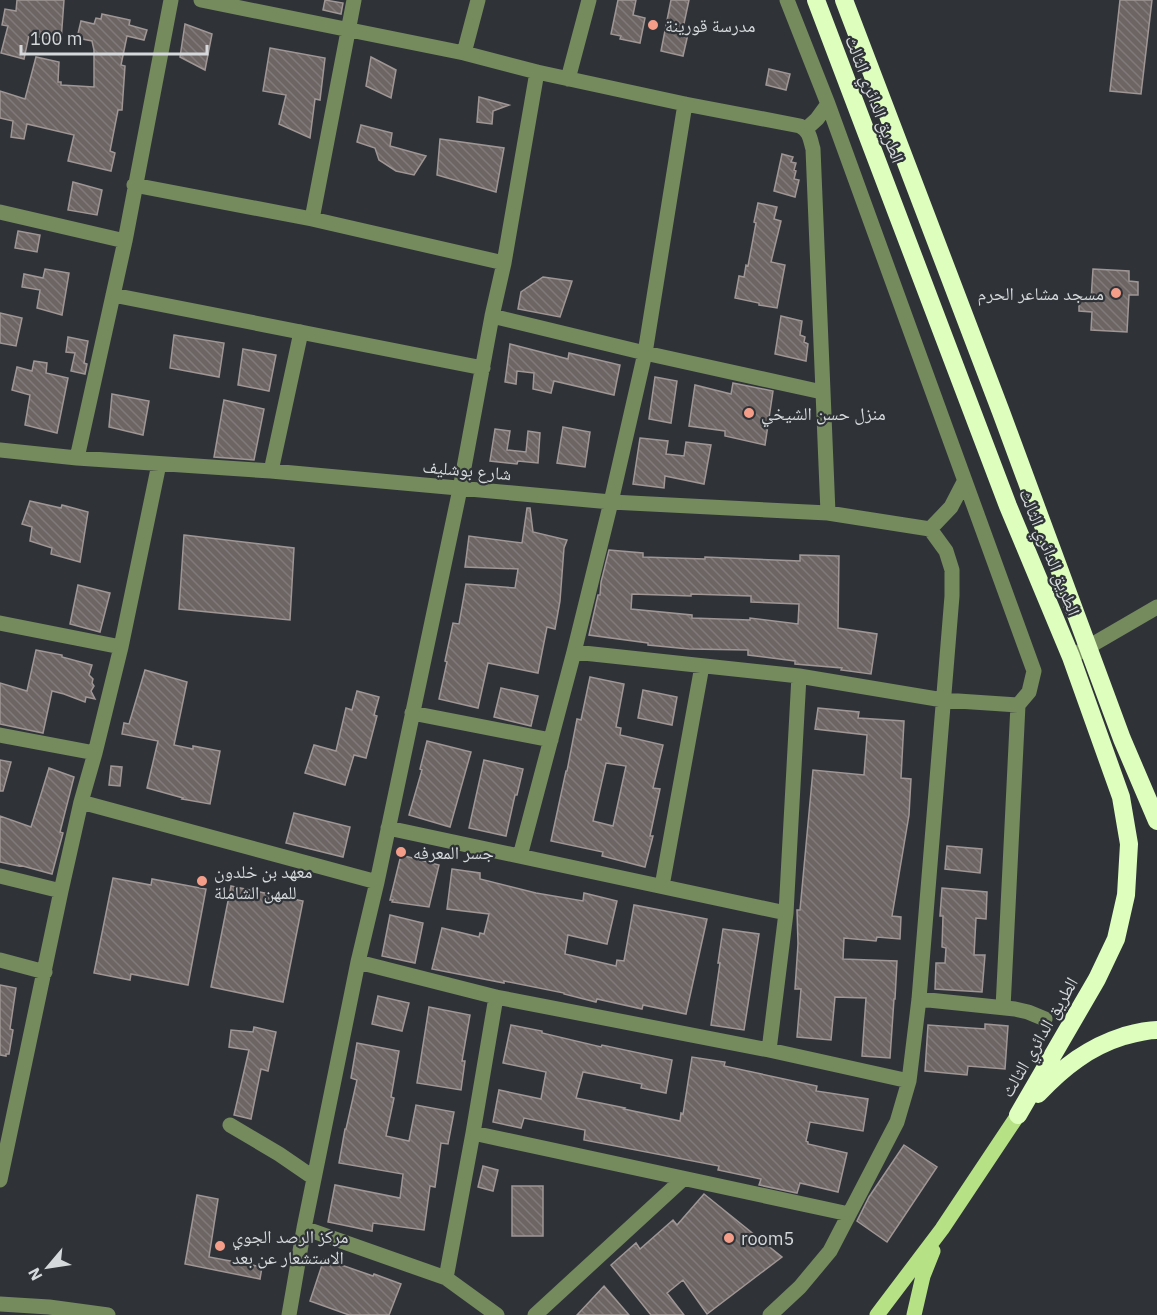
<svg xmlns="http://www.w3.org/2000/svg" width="1157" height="1315" font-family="'IBM Plex Sans','Noto Naskh Arabic',sans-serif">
<defs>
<pattern id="building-back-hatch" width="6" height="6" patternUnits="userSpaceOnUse" patternTransform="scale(1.5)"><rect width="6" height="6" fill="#6d6564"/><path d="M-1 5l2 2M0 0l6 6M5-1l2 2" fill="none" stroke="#817a7a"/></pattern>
</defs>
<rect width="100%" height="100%" fill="#2f3338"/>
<path fill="url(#building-back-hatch)" stroke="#9f9695" stroke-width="1.5" fill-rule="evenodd" d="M17 0H64L61 41 29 35 24 59 1 53 8 26 2 25 5 9 16 11Z
M325 0 343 3 341 14 323 10Z
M618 0H636L633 15 645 18 640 43 620 39 621 36 611 34Z
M671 0H689L682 33 688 34 683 56 661 51Z
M1120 0H1152L1141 94 1110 91Z
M102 14 130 20 129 25 147 30 144 40 127 36 121 65 125 66 122 110H118L110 151 115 153 111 171 68 161 74 135 27 124 24 139 11 137 13 121 0 118V91L25 99 36 57 59 62 58 82H61V85L94 87V50L92 41 77 38 81 21 94 24 96 18 101 19Z
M185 24 212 34 205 70 180 57Z
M270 48 325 58 320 100 315 99 310 138 279 124 286 95 263 91Z
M371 57 396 70 391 98 366 86Z
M769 69 790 74 786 90 766 85Z
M479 97 509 105 493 111 492 124 477 122Z
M361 125 392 133 390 146 426 156 414 175 396 171 379 160 375 148 357 142Z
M440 139 504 148 496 192 437 175Z
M782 154 793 157 791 162 796 163 794 170 796 171 794 179 799 180 795 197 774 191Z
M73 182 102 190 97 215 68 210Z
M758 203 777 207 774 219 781 221 771 262 785 265 777 308 759 305V303L735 298 739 276 744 277 746 265 748 266 756 223 754 222Z
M18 231 40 235 37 252 15 248Z
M45 269 69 273 62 315 37 308 40 290 22 287 24 274 43 278Z
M1093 269 1129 271V281L1138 282V295H1129L1127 332 1091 330 1092 312 1079 311V299L1091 300Z
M543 277 572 281 560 317 518 309 521 292Z
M0 313 22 318 16 346 0 343Z
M781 316 802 321 800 335 805 337 804 342 808 344 806 361 775 354Z
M174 335 224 343 219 377 170 368Z
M68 337 88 341 84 363 87 364 85 374 71 371 75 353 66 352Z
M510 344 568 359 569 353 620 365 614 395 554 381 551 393 533 389 534 373 517 371 516 384 505 382Z
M243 349 276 355 269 391 238 385Z
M34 361 47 363 46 373 68 378 57 433 25 425 30 395 12 390 17 367 32 371Z
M655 377 677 381 671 423 649 419Z
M733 383 773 391 765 445 725 436V431L689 426 695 385 731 394Z
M112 394 149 401 143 435 109 427Z
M224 400 264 409 254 460 214 457Z
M563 427 590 432 585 467 557 463Z
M495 429 510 431 507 450 526 452 528 431 540 433 538 463 518 461 517 464 490 461Z
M640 438 668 441 666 454 684 456 686 442 711 445 704 484 665 476 664 488 633 484Z
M30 501 61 508 62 505 88 512 80 562 51 554 52 548 30 541 32 527 22 524Z
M527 508H530L533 532 567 540 564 548 560 601 555 629 547 627 538 673 488 663 478 708 439 699 447 662 445 661 453 623 459 624 466 584 515 588 518 569 465 567 469 536 522 543Z
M184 535 294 548 290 620 179 609Z
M609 550 643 553V557L705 559V557L800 561V555L839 556 838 628 877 634 871 674 841 670 842 668 795 664V661L748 655V650L689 649 648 645V643L589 635 598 595H600L601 582ZM632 594 691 596V594L751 596V602L799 604 798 624 750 618V620L692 618V615L631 609Z
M78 585 110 593 100 632 70 624Z
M36 650 62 655V657L92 665 89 675 93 679 92 683 94 686 91 691 95 699 86 697 85 702 64 694 52 691 43 733 0 724V683L27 691Z
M145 670 187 682 174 745 193 749V746L220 751 210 804 182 799 183 798 147 788 158 741 122 734 124 723 129 724Z
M590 677 624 684 616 727 621 728 620 735 663 745 653 788 660 789 650 836H653L645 867 602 856 603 852 551 841 566 771H567L577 719 581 720ZM606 763 626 766 613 826 593 821Z
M501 688 538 696 531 726 494 717Z
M643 690 677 697 672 725 638 718Z
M357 691 379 697 374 715 377 716 366 758 354 755 345 785 305 773 314 745 336 751 346 708 352 710Z
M818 708 859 712 858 718 904 721 901 778 911 779 909 815 892 916 901 917 900 939 877 937 876 941 844 938 843 959 897 961 895 999H894L890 1058 862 1056 866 998 835 997 831 1040 797 1037 801 989H795L798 944 797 910H800L813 770 864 775 867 735 815 729Z
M427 741 471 752 450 827 409 815 422 770 420 769Z
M0 760 11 762 3 791H0Z
M484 760 523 769 517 795H515L506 836 469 828Z
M111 766 122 767 120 786 109 785Z
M49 768 74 777 60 832 63 833 52 874 19 865V866L0 862V816L31 827Z
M294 813 350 827 343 857 286 843Z
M947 846 982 849 980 873 945 869Z
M401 855 439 865 429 907 392 902 393 900H390Z
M452 869 480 873V879L536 893 583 901 584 893 617 901 607 944 568 935 565 954 616 966 617 960 624 961 634 905 707 919 686 1014 643 1005 642 1009 597 999 596 1002 564 994V993L504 981V983L432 969 442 928 479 937 480 933 484 934 489 914 447 909Z
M113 878 151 885 152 879 206 889 188 985 131 974 130 980 94 973Z
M231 886 303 901 283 1002 211 987Z
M942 888 987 892 986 919 976 918 974 955H985L982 992 935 989 936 963H945L946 948 942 947 943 916H940Z
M390 915 423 923 415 963 382 956Z
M723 929 759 934 744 1030 711 1025 720 963H718Z
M0 985 16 988 10 1029 13 1030 9 1054H6V1056L0 1055Z
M378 996 409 1003 402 1031 372 1024Z
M429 1007 470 1015 462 1061H465L461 1090 417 1083Z
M985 1024 1008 1026 1005 1069 968 1066 967 1075 925 1071 928 1025 985 1029Z
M511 1025 542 1031V1033L601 1047 602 1045 672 1060 666 1093 641 1088 642 1084 583 1072 576 1098 625 1108 624 1109 680 1121 681 1113 683 1114 692 1057 725 1062 724 1066 817 1086 816 1091 868 1099 863 1131 810 1122 806 1141 808 1142V1144L847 1153 838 1192 800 1183 797 1193 759 1185 761 1179 718 1170 719 1166 584 1140 585 1130 524 1118 521 1128 493 1122 499 1090 541 1099 546 1072 503 1063Z
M254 1027 276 1032 268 1071 261 1069 251 1119 234 1115 249 1050 229 1047 231 1030 253 1032Z
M357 1043 399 1051 391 1097 394 1098 386 1136 409 1141 416 1105 454 1112 448 1144 441 1143 435 1187 430 1186 424 1230 373 1223 372 1231 328 1222 335 1185 400 1198 403 1174 339 1163 345 1129H346L357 1080 351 1078Z
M904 1145 937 1167 887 1242 857 1221 869 1197Z
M483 1166 498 1170 493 1191 478 1187Z
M512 1186H543V1236H512Z
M704 1194 782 1257 707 1314 683 1280 667 1293 684 1315H651L611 1265 636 1243 640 1249 673 1220 677 1225Z
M197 1195 218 1199 209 1257 262 1267 260 1279 185 1264Z
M324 1259 373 1276 374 1274 401 1284 389 1315H349L310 1301Z
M604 1286 629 1315H577Z"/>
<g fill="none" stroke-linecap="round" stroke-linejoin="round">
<path stroke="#758b5e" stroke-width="15" d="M201 0 464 53 537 72 685 104 800 126C810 131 810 139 813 149L828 513
M464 53 478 0
M568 79 589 0
M806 129 817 119 828 104
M134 185 312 219 504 263
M0 212 125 241
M312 219 354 0
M113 295 483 368
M492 316 645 353 822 392
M0 450 77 458 271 471 611 502 828 513 930 529
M77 458 125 241 171 0
M271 471 301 332
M930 529 951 507 964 482
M0 623 121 647
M574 652 799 676 943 700 1018 705 1029 692 1034 671 828 104 787 0
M1071 657 1157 607
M412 713 551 740
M0 735 95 753
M81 802 377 882
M388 828 786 913
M520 856 574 652 611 502 645 353 685 104
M0 876 61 891
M662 886 702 666
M0 960 45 972
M358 962 496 997 769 1050 909 1081
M919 999 1015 1009 1028 1012 1045 1019
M1003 1008 1018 705
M769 1050 786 913 799 676
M230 1125 279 1154 314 1178
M473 1133 849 1214
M0 1180 61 891 81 802 95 753 121 647 159 464
M304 1228 446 1278 497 1315
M446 1278 473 1133 496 997
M0 1304 49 1307 108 1315
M289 1315 304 1228 358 962 377 882 460 489 492 316 504 263 537 72
M535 1315 683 1179
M770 1315 800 1287 830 1251 897 1122 909 1081 919 999 952 596V570L946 551 930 529"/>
<path stroke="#b6e285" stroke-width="15" d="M877 1315 942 1229 1018 1115
M914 1315 923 1276 933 1251"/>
<path stroke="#ddfebc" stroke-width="18" d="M816 0 1008 506 1071 657 1121 797 1129 844 1126 895 1116 939 1097 979 1018 1115
M844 0 1001 412 1122 739 1157 821
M1038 1094C1063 1067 1089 1047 1124 1036 1135 1033 1146 1030 1157 1030"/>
</g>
<g fill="#f49e8a" stroke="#2f3338" stroke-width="2">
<circle cx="653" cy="25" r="6"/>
<circle cx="1116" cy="293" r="6"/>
<circle cx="749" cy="413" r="6"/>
<circle cx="401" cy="852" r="6"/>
<circle cx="202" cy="881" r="6"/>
<circle cx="729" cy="1238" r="6"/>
<circle cx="220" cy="1246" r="6"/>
</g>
<g text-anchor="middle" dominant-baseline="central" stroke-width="4.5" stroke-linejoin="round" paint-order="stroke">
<g font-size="18" fill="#d6d9dc" stroke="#2f3338" text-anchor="start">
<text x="665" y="25">مدرسة قورينة</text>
<text x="1104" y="293" text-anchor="end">مسجد مشاعر الحرم</text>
<text x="761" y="413">منزل حسن الشيخي</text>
<text x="413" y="852">جسر المعرفه</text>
<text x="214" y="871">معهد بن خلدون<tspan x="214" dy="21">للمهن الشاملة</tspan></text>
<text x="232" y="1236">مركز الرصد الجوي<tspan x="232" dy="21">الاستشعار عن بعد</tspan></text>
<text x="741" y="1238">room5</text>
</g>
<g font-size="18" fill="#d6d9dc" stroke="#2f3338">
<text transform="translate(875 99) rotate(69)">الطريق الدائري الثالث</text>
<text transform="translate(467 470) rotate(5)">شارع بوشليف</text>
<text transform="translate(1050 552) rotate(68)">الطريق الدائري الثالث</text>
<text transform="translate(1039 1037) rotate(-60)">الطريق الدائري الثالث</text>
</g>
</g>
<g transform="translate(48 1267) rotate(241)" stroke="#2f3338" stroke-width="4.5" paint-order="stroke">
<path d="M0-4.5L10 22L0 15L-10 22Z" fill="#d6d9dc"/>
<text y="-9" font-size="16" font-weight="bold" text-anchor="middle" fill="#d6d9dc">N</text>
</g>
<path d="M21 45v9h186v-9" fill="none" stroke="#d6d9dc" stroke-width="3"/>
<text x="30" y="45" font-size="18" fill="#d6d9dc" stroke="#2f3338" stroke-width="4.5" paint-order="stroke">100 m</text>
</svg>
